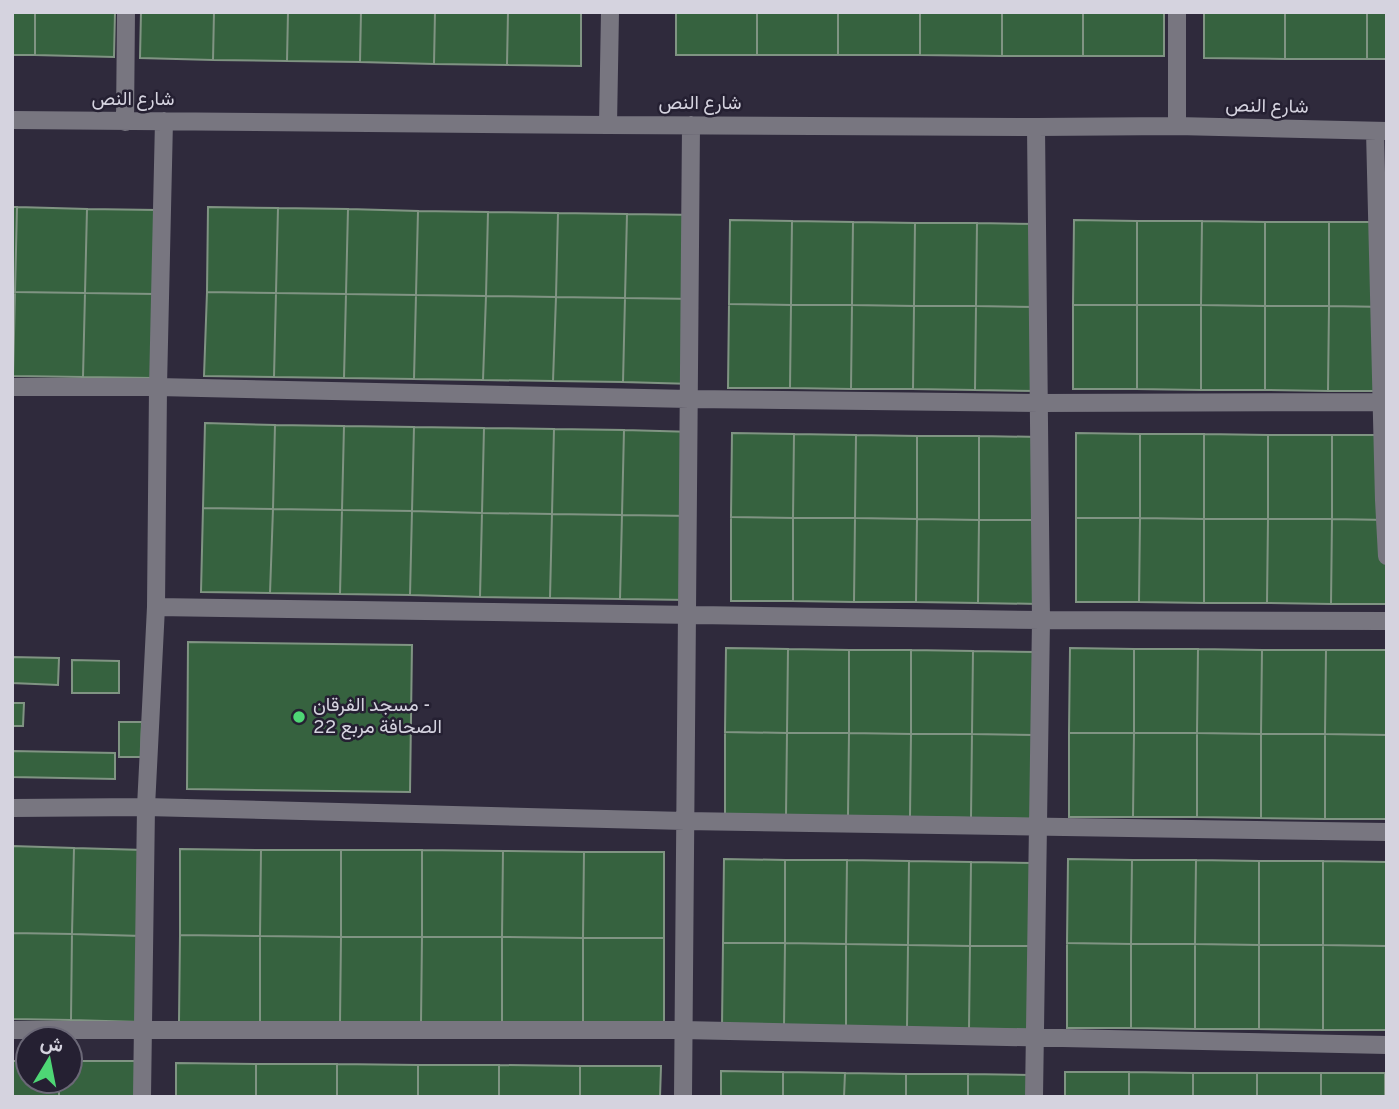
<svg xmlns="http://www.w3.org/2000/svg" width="1399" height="1109" font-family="Overpass,Vazirmatn,sans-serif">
<rect width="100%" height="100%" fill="#2f2a3c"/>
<path fill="#36623f" stroke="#809483" stroke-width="2" d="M12 12H35V55H12Z
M35 12H115L114 57 35 55Z
M141 12H214L213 60 140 58Z
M214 12H288L287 61 213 60Z
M288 12H361L360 62 287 61Z
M361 12H435L434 64 360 62Z
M435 12H508L507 65 434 64Z
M508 12H581V66L507 65Z
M676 12H757V55H676Z
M757 12H838V55H757Z
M838 12H920V55H838Z
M920 12H1002V56L920 55Z
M1002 12H1083V56H1002Z
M1083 12H1164V56H1083Z
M1204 12H1285V59L1204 58Z
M1285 12H1367V59H1285Z
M1367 12H1387V59H1367Z
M12 207H17L15 292H12Z
M17 207 87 209 85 293 15 292Z
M208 207 278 208 276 293 207 292Z
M278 208 348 209 346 294 276 293Z
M87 209 157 210 155 294 85 293Z
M348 209 418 211 416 295 346 294Z
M418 211 488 212 486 296 416 295Z
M488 212 558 213 556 297 486 296Z
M558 213 627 214 625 298 556 297Z
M627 214 697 215 695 299 625 298Z
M730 220 792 221 791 305 729 304Z
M1074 220 1137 221V305H1073Z
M792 221 853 222 852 305H791Z
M1137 221H1202L1201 305H1137Z
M1202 221 1265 222V306L1201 305Z
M853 222 915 223 914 306 852 305Z
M1265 222H1329V306H1265Z
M1329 222H1387V307L1329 306Z
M915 223H977L976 306H914Z
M977 223 1038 224 1037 307 976 306Z
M12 292H15L13 376H12Z
M15 292 85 293 83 377 13 376Z
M207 292 276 293 274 377 204 376Z
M85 293 155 294 153 378 83 377Z
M276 293 346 294 344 378 274 377Z
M346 294 416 295 414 379 344 378Z
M416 295 486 296 483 380 414 379Z
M486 296 556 297 553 381 483 380Z
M556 297 625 298 623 382 553 381Z
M625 298 695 299 693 384 623 382Z
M729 304 791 305 790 388H728Z
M791 305H852L851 389 790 388Z
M852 305 914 306 913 389H851Z
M1073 305H1137V389H1073Z
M1137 305H1201V390L1137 389Z
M1201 305 1265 306V390H1201Z
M914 306H976L975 390 913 389Z
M976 306 1037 307V391L975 390Z
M1265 306H1329L1328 391 1265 390Z
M1329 306 1387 307V391H1328Z
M205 423 275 425 273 509 203 508Z
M275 425 344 426 342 510 273 509Z
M344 426 414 427 412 511 342 510Z
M414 427 484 428 482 513 412 511Z
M484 428 554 429 552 514 482 513Z
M554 429 624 430 622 515 552 514Z
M624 430 694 432 692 516 622 515Z
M732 433 794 434 793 518 731 517Z
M1076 433 1140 434V518H1076Z
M794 434 856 435 855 518H793Z
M1140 434H1204V519L1140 518Z
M1204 434 1268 435V519H1204Z
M856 435 917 436V519L855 518Z
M1268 435H1332V519H1268Z
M1332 435H1387V520L1332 519Z
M917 436H979V520L917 519Z
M979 436 1041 437 1040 520H979Z
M203 508 273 509 270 593 201 592Z
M273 509 342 510 340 594 270 593Z
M342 510 412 511 410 595 340 594Z
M412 511 482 513 480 597 410 595Z
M482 513 552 514 550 598 480 597Z
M552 514 622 515 620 599 550 598Z
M622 515 692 516 689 600 620 599Z
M731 517 793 518V601H731Z
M793 518H855L854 602 793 601Z
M855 518 917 519 916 602H854Z
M1076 518H1140L1139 602H1076Z
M1140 518 1204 519V603L1139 602Z
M917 519 979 520 978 603 916 602Z
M1204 519H1268L1267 603H1204Z
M1268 519H1332L1331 604 1267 603Z
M1332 519 1387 520V604H1331Z
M979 520H1040L1039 604 978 603Z
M188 642 412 645 410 792 187 789Z
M726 648 788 649 787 733 725 732Z
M1070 648 1134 649V733H1069Z
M788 649 849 650V733H787Z
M1134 649H1198L1197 733H1134Z
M1198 649 1262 650 1261 734 1197 733Z
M849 650H911V734L849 733Z
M911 650 973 651 972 734H911Z
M1262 650H1326L1325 734H1261Z
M1326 650H1387V735L1325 734Z
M973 651 1035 652 1034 735 972 734Z
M12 657 59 658 58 685 12 683Z
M72 660 119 661V693H72Z
M12 703H24L23 726H12Z
M119 722H142L141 757H119Z
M725 732 787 733 786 816 725 815Z
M787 733H849L848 816H786Z
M849 733 911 734 910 817 848 816Z
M1069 733H1134L1133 817H1069Z
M1134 733H1197V817H1133Z
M1197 733 1261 734V818L1197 817Z
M911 734H972L971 818 910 817Z
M972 734 1034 735 1033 819 971 818Z
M1261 734H1325V819L1261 818Z
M1325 734 1387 735V819H1325Z
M12 751 115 753V779L12 777Z
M12 846 74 848 72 934 12 933Z
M74 848 144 850 142 936 72 934Z
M180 849 261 850 260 936 180 935Z
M261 850H341V937L260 936Z
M341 850H422V937H341Z
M422 850 503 851 502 937H422Z
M503 851 584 852 583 938 502 937Z
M584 852H664V938H583Z
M724 859 785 860V943H723Z
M1068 859 1132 860 1131 944 1067 943Z
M785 860H847L846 944 785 943Z
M847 860 909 861 908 945 846 944Z
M1132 860H1196L1195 944H1131Z
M1196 860 1259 861V945L1195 944Z
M909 861 971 862 970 946 908 945Z
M1259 861H1323V945H1259Z
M1323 861 1387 862V946L1323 945Z
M971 862 1032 863 1031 946H970Z
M12 933 72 934 71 1020 12 1019Z
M72 934 142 936 140 1022 71 1020Z
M180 935 260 936V1022H179Z
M260 936 341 937 340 1023 260 1022Z
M341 937H422L421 1023H340Z
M422 937H502V1024L421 1023Z
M502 937 583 938V1024H502Z
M583 938H664V1025L583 1024Z
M723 943H785L784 1027 722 1026Z
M785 943 846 944V1028L784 1027Z
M1067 943 1131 944V1028H1067Z
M846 944 908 945 907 1028H846Z
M1131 944H1195V1029L1131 1028Z
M1195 944 1259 945V1029H1195Z
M908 945 970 946 969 1029 907 1028Z
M1259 945H1323V1030L1259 1029Z
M1323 945 1387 946 1386 1030H1323Z
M970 946H1031V1030L969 1029Z
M12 1061H28V1081H59V1097H12Z
M70 1061H140V1097H59V1081H70Z
M176 1063 256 1064V1097H176Z
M256 1064H337V1097H256Z
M337 1064 418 1065V1097H337Z
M418 1065H499V1097H418Z
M499 1065 580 1066V1097H499Z
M580 1066H661L660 1097H580Z
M721 1071 783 1072V1097H721Z
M783 1072 845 1073 844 1097H783Z
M1065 1072H1129V1097H1065Z
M1129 1072 1193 1073V1097H1129Z
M845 1073 906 1074V1097H844Z
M1193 1073H1257V1097H1193Z
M1257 1073H1321V1097H1257Z
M1321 1073H1385V1097H1321Z
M906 1074H968V1097H906Z
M968 1074 1030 1075V1097H968Z"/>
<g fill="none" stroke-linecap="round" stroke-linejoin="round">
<path stroke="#787680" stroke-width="18" d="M1177 12V126
M12 120 608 125 1036 127 1177 126 1387 131
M125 122 126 12
M608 125 610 12
M1375 131 1384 500 1387 556
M12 387H158L689 399 1039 403 1387 402
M156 607 1041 620 1387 621
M12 808 146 807 685 821 1387 832
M12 1030H683L1387 1045
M142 1097 146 807 156 607 158 387 164 121
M683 1097 691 125
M1034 1097 1041 620 1036 127"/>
</g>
<circle fill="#4ed675" stroke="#252032" stroke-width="2.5" cx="299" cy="717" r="7"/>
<g text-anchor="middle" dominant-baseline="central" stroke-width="5" stroke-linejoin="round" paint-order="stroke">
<g font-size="19" fill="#d5d3df" stroke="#252032">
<text x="133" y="100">شارع النص</text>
<text x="700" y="104">شارع النص</text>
<text transform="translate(1267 107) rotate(1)">شارع النص</text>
</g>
<g font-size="19" fill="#d5d3df" stroke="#252032" text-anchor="start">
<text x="313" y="706">مسجد الفرقان -<tspan x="313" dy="22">الصحافة مربع 22</tspan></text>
</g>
</g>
<rect width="1399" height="1109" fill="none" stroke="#d5d3df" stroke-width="28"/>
<g transform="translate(49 1060) rotate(10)"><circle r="33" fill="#252032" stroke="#6b6877" stroke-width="2"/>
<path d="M0-5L12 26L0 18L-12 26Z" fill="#4ed675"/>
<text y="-10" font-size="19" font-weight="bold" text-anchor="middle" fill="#d5d3df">ش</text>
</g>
</svg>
